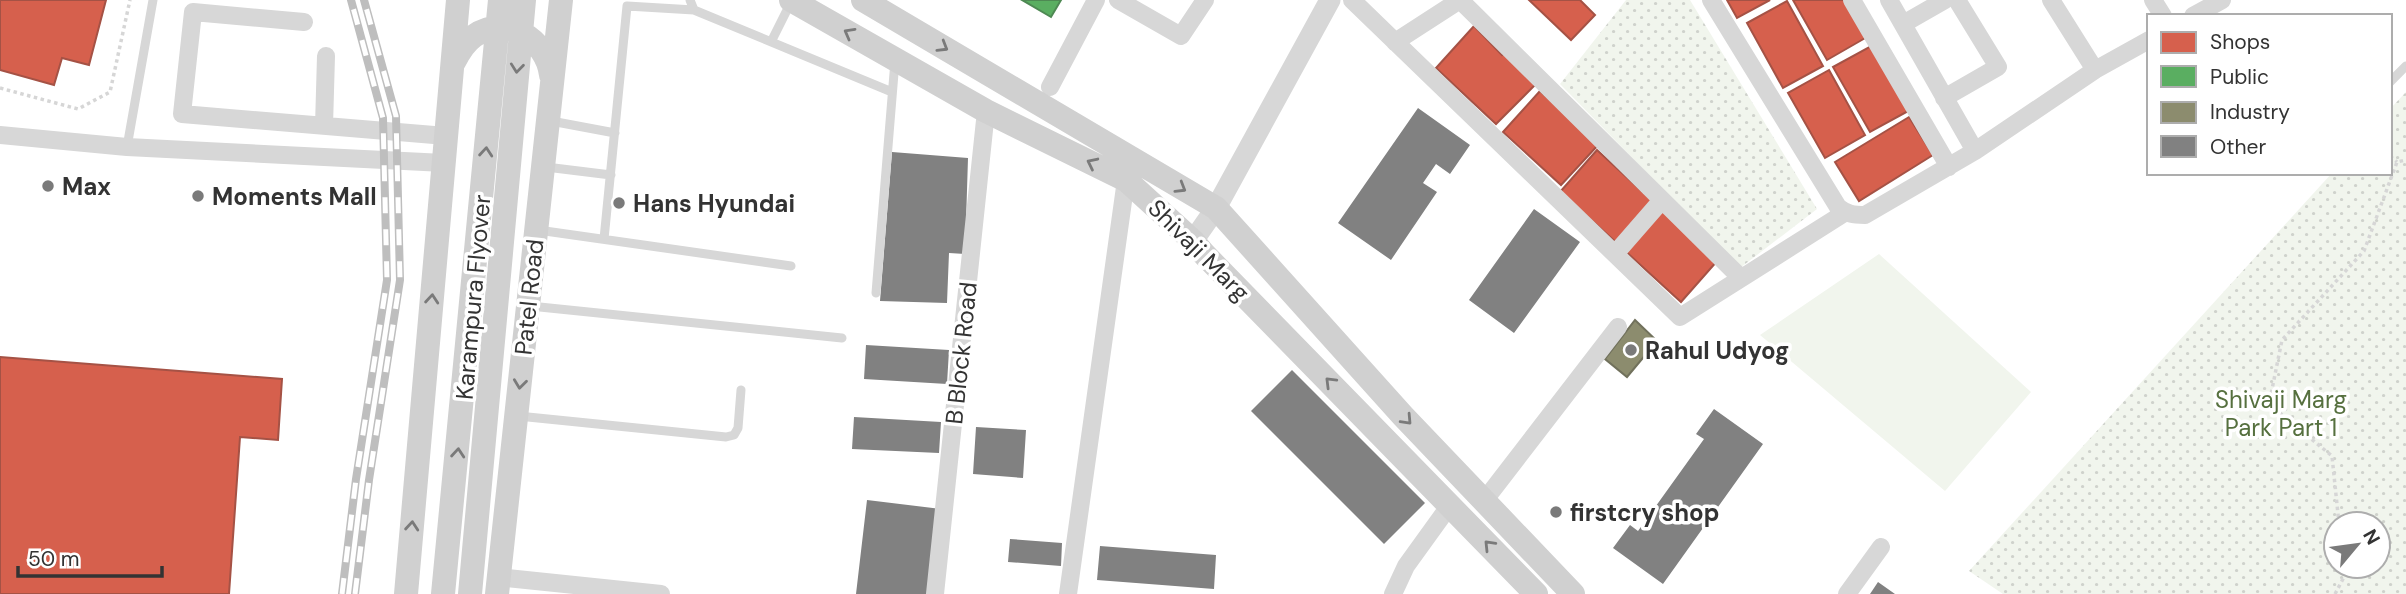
<svg xmlns="http://www.w3.org/2000/svg" width="2406" height="594" font-family="'DM Sans',sans-serif">
<defs>
<pattern id="park-dots" width="8" height="8" patternUnits="userSpaceOnUse" patternTransform="scale(1.75)"><rect width="8" height="8" fill="#f1f5ed"/><path d="M2 2h.1M6 6h.1" fill="none" stroke="#cfd2cc" stroke-width="1.8" stroke-linecap="round"/></pattern>
</defs>
<rect width="100%" height="100%" fill="#fff"/>
<path fill="url(#park-dots)" fill-rule="evenodd" d="M1626 0H1690L1817 209 1740 268 1560 84Z
M2406 92V594H2003L1969 571 2332 173H2390V109ZM2336 524H2378V566H2336Z"/>
<path fill="#f1f5ed" d="M1879 254 2031 392 1945 491 1760 335Z"/>
<path fill="#d6604d" stroke="#a55245" stroke-width="2" d="M0 0H106L89 65 62 58 54 85 0 70Z
M1529 0H1580L1595 15 1571 40Z
M1727 0H1770L1737 18Z
M1793 0H1846L1867 37 1827 60Z
M1787 1 1823 66 1783 88 1747 23Z
M1474 26 1502 55 1506 51 1535 85 1496 124 1436 68Z
M1873 45 1910 110 1870 132 1833 67Z
M1829 70 1865 135 1825 158 1788 93Z
M1540 91 1599 144 1561 185 1503 132Z
M1909 117 1933 155 1859 201 1835 162Z
M1597 150 1656 204 1619 245 1560 192Z
M1660 207 1718 260 1681 302 1623 249Z
M0 357 282 379 278 440 240 437 229 594H0Z"/>
<path fill="#5aae61" stroke="#4e8953" stroke-width="2" d="M1022 0H1061L1051 17Z"/>
<path fill="#8c8c6e" stroke="#71715c" stroke-width="2" d="M1635 320 1657 341 1627 377 1605 359Z"/>
<path fill="#818181" d="M1418 108 1470 145 1450 174 1436 164 1423 183 1437 192 1391 260 1338 223Z
M892 152 968 158 965 254 949 253 947 303 880 301Z
M1534 209 1580 242 1514 333 1469 300Z
M866 345 949 350 947 384 864 379Z
M1292 370 1425 503 1384 544 1251 411Z
M1714 409 1763 444 1663 584 1613 548 1630 525 1638 531 1704 439 1696 434Z
M854 417 941 422 939 453 852 449Z
M976 427 1026 430 1023 478 973 474Z
M867 500 941 509 931 594H856Z
M1010 539 1062 543 1061 566 1008 562Z
M1100 546 1216 555 1214 589 1097 580Z
M1878 582 1895 594H1870Z"/>
<g fill="none" stroke-linecap="round" stroke-linejoin="round">
<path stroke="#d6d6d6" stroke-width="3.5" stroke-dasharray="3.5 3.5" stroke-linecap="butt" d="M0 88 78 109 110 92 130 0
M2390 156 2397 162
M2339 524 2332 456 2269 404 2282 340 2364 251 2397 162 2406 160
M2335 594 2344 577 2343 566"/>
<path stroke="#d7d7d7" stroke-width="9" d="M690 0 694 10 892 92
M771 42 791 2
M2390 82 2406 66
M551 121 615 133
M127 147 153 0
M546 167 611 175
M538 230 791 266
M604 239 627 6 694 10
M876 293 895 61
M530 306 842 338
M518 416 726 437 734 435 738 428 741 390"/>
<path stroke="#d7d7d7" stroke-width="18" d="M1118 0 1181 36 1205 0
M1352 0 1680 317 1846 212
M1711 0 1838 207C1847 214 1853 215 1865 215L1975 151
M1852 0 1949 167
M1889 0 1975 151 2095 70 2149 40
M2051 0 2095 70
M2153 0 2163 16
M2193 16 2222 0
M304 22 193 12 182 114 446 136
M1903 24 1945 0
M1395 42 1460 0 1741 278
M1050 87 1096 0
M1944 98 1998 67 1957 0
M324 126 326 56
M0 135 127 147 444 163
M1615 254 1662 200
M1484 501 1618 327
M497 577 661 594
M935 594 986 111
M1068 594 1126 180
M1393 594 1406 566 1450 505
M1847 594 1881 547"/>
<path stroke="#d7d7d7" stroke-width="21" d="M1193 241 1216 208 1330 0"/>
<path stroke="#d0d0d0" stroke-width="24" d="M791 0 986 111 1126 180 1193 241 1204 254 1536 594
M863 0 1216 208 1403 416 1573 594
M454 62C459 52 464 43 474 36 506 13 547 40 551 75
M406 594 458 0
M443 594 500 0
M470 594 524 0
M497 594 561 0"/>
<defs>
<path id="rail" d="M342 594 356 479 387 280 383 118 351 0
M355 594 369 480 400 280 396 116 364 0"/>
</defs>
<use href="#rail" stroke="#bebebe" stroke-width="8"/>
<use href="#rail" stroke="#fff" stroke-width="5" stroke-dasharray="16" stroke-linecap="butt"/>
</g>
<defs><path id="oneway-chevron" d="M-2-3.5L2.5 0L-2 3.5" fill="none" stroke-width="1.6" stroke-linecap="round" stroke-linejoin="round" transform="scale(1.75)"/></defs>
<g stroke="#7a7a7a">
<use href="#oneway-chevron" transform="translate(849 33) rotate(-151)"/>
<use href="#oneway-chevron" transform="translate(943 47) rotate(31)"/>
<use href="#oneway-chevron" transform="translate(517 68) rotate(96)"/>
<use href="#oneway-chevron" transform="translate(486 152) rotate(-85)"/>
<use href="#oneway-chevron" transform="translate(1092 163) rotate(-154)"/>
<use href="#oneway-chevron" transform="translate(1181 188) rotate(31)"/>
<use href="#oneway-chevron" transform="translate(432 299) rotate(-85)"/>
<use href="#oneway-chevron" transform="translate(1330 382) rotate(-135)"/>
<use href="#oneway-chevron" transform="translate(520 384) rotate(97)"/>
<use href="#oneway-chevron" transform="translate(1407 420) rotate(47)"/>
<use href="#oneway-chevron" transform="translate(458 453) rotate(-85)"/>
<use href="#oneway-chevron" transform="translate(412 526) rotate(-85)"/>
<use href="#oneway-chevron" transform="translate(1489 545) rotate(-134)"/>
</g>
<g fill="#7a7a7a" stroke="#fff" stroke-width="2.5">
<circle cx="48" cy="186" r="7"/>
<circle cx="198" cy="196" r="7"/>
<circle cx="619" cy="203" r="7"/>
<circle cx="1631" cy="350" r="7"/>
<circle cx="1556" cy="512" r="7"/>
</g>
<g text-anchor="middle" dominant-baseline="central" stroke-width="7" stroke-linejoin="round" paint-order="stroke">
<g font-size="24" font-weight="bold" fill="#333" stroke="#fff" text-anchor="start">
<text x="62" y="186">Max</text>
<text x="212" y="196">Moments Mall</text>
<text x="633" y="203">Hans Hyundai</text>
<text x="1645" y="350">Rahul Udyog</text>
<text x="1570" y="512">firstcry shop</text>
</g>
<g font-size="24" fill="#333" stroke="#fff">
<text transform="translate(1199 250) rotate(45)">Shivaji Marg</text>
<text transform="translate(473 297) rotate(-85)">Karampura Flyover</text>
<text transform="translate(529 297) rotate(-84)">Patel Road</text>
<text transform="translate(961 353) rotate(-84)">B Block Road</text>
</g>
<g font-size="24" fill="#56703f" stroke="#fff">
<text x="2281" y="399">Shivaji Marg<tspan x="2281" dy="28">Park Part 1</tspan></text>
</g>
</g>
<rect x="2147" y="14" width="245" height="161" fill="#ffffff" stroke="#adadad" stroke-width="2"/>
<rect x="2161" y="32" width="35" height="21" fill="#d6604d" stroke="#adadad" stroke-width="2"/>
<text x="2210" y="49" font-size="21" fill="#333333">Shops</text>
<rect x="2161" y="66" width="35" height="21" fill="#5aae61" stroke="#adadad" stroke-width="2"/>
<text x="2210" y="84" font-size="21" fill="#333333">Public</text>
<rect x="2161" y="102" width="35" height="21" fill="#8c8c6e" stroke="#adadad" stroke-width="2"/>
<text x="2210" y="119" font-size="21" fill="#333333">Industry</text>
<rect x="2161" y="136" width="35" height="21" fill="#818181" stroke="#adadad" stroke-width="2"/>
<text x="2210" y="154" font-size="21" fill="#333333">Other</text>
<g transform="translate(2357 545) rotate(61)"><circle r="33" fill="#ffffff" stroke="#adadad" stroke-width="2"/>
<path d="M0-5L12 26L0 18L-12 26Z" fill="#7a7a7a"/>
<text y="-10" font-size="19" font-weight="bold" text-anchor="middle" fill="#333333">N</text>
</g>
<path d="M18 566v10h144v-10" fill="none" stroke="#333333" stroke-width="3.5"/>
<text x="28" y="566" font-size="21" fill="#333333" stroke="#ffffff" stroke-width="5" paint-order="stroke">50 m</text>
</svg>
